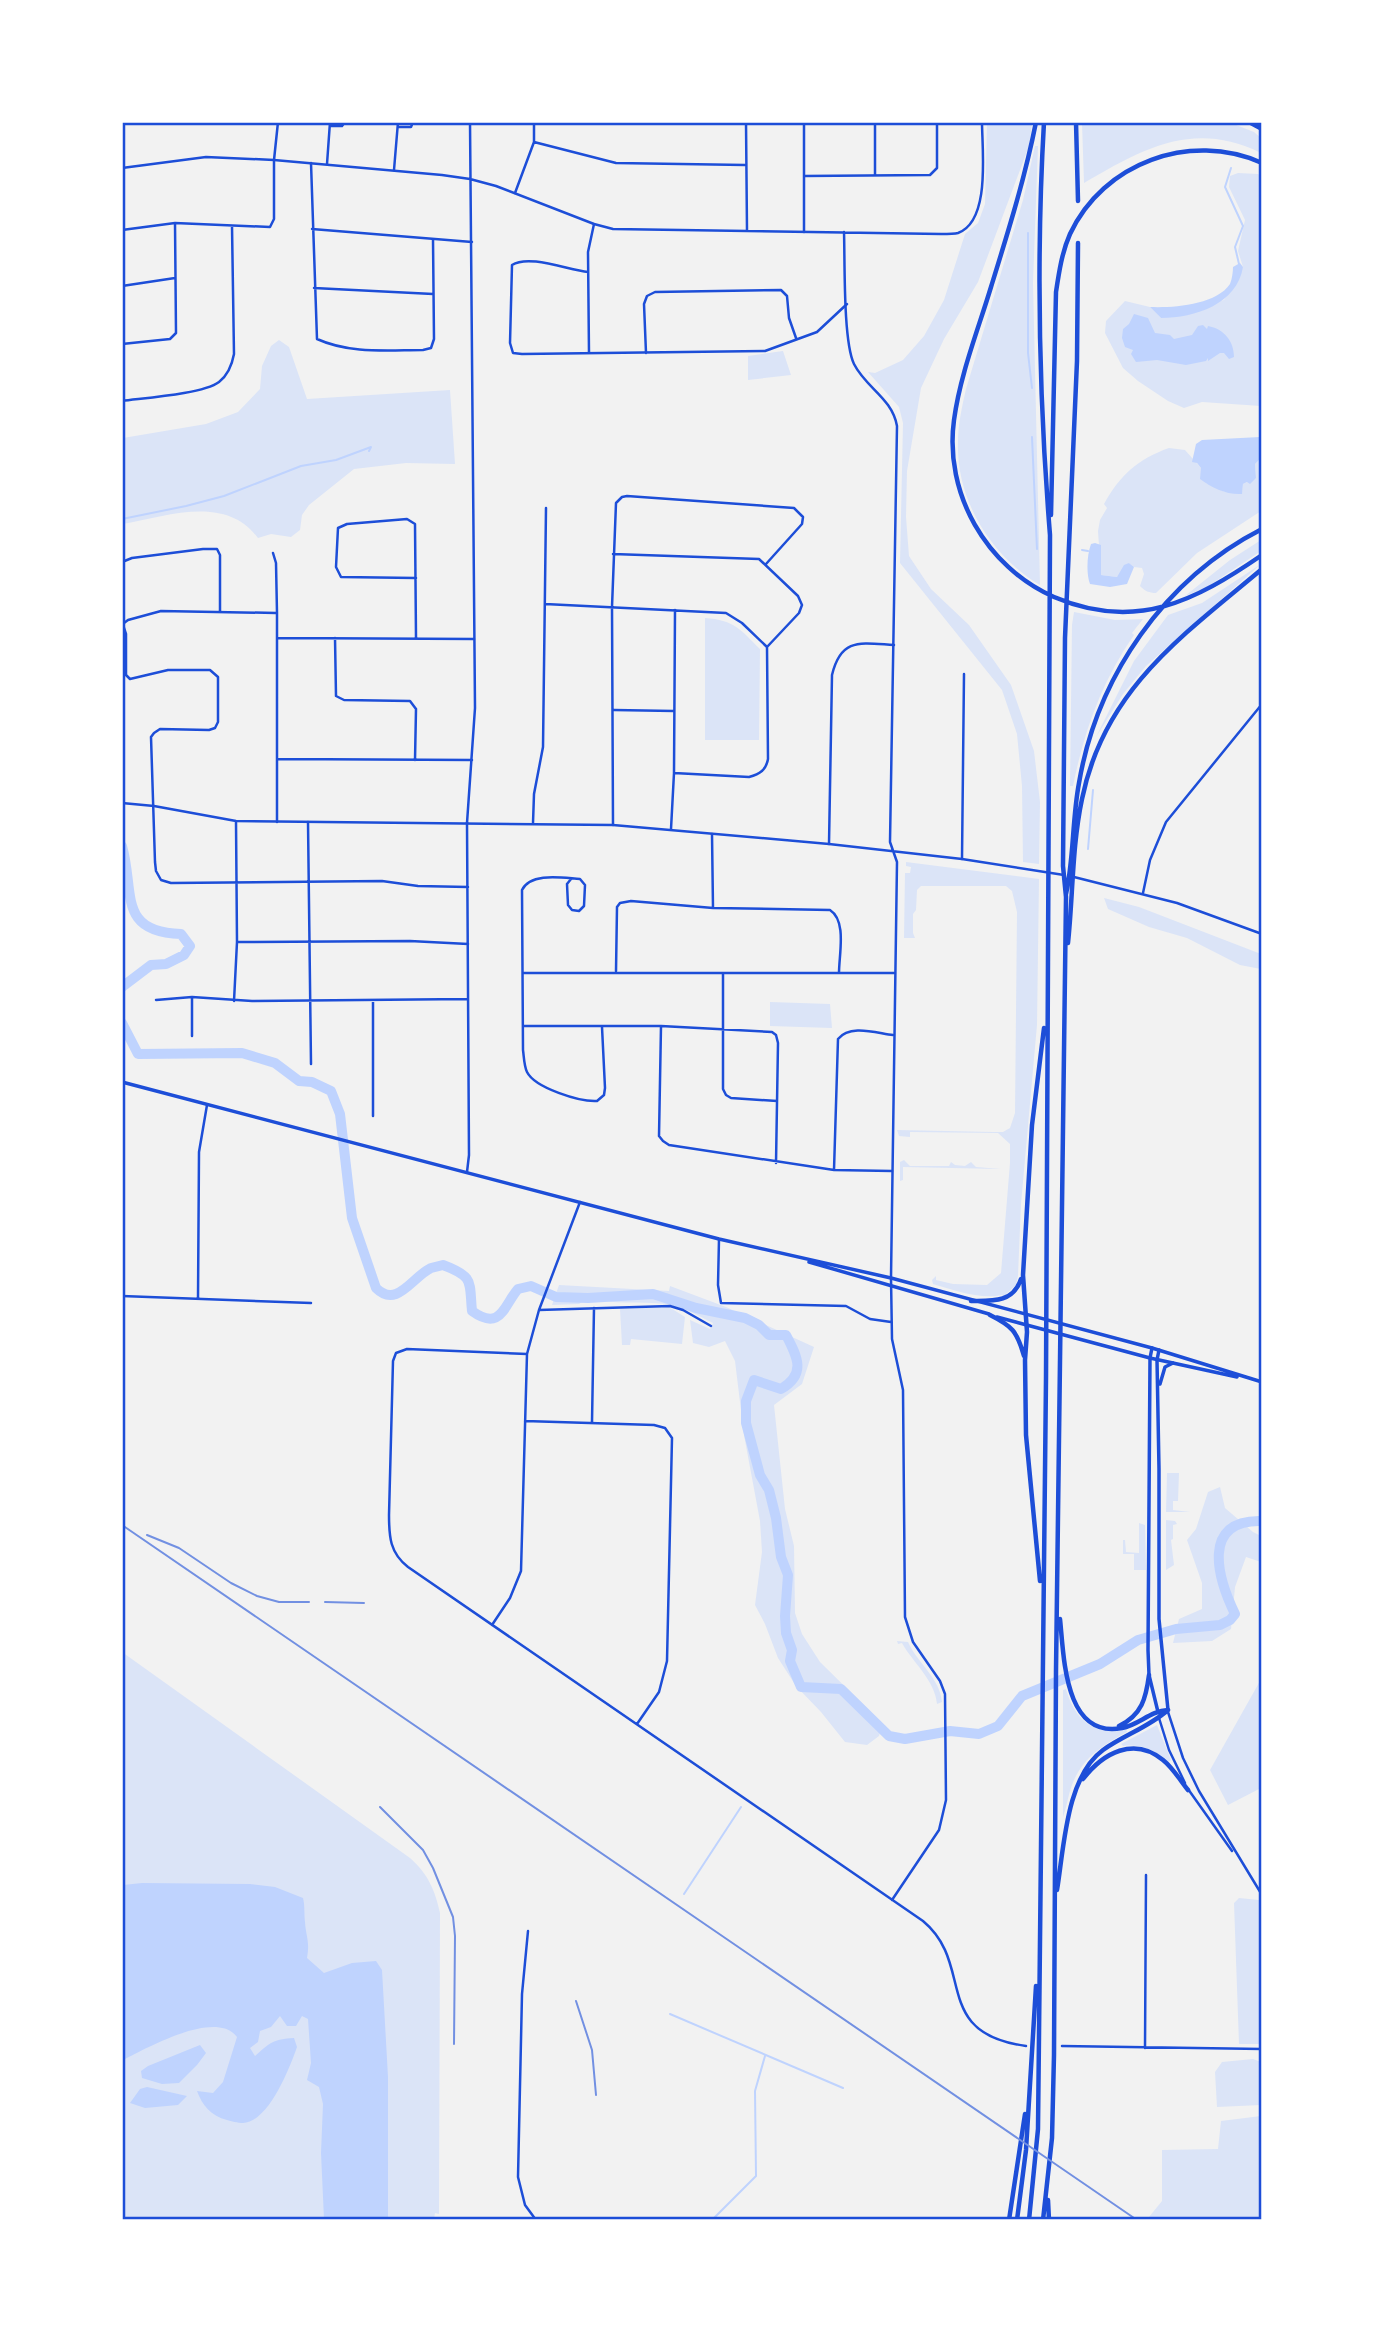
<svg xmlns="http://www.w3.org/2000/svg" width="1384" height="2342" font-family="'Roboto Condensed',sans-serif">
<rect width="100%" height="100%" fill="#f2f2f2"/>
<path fill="#dbe4f7" d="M987 123H1032L1029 146 978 282 944 339 921 388 907 471 906 517 909 556 931 589 969 625 1011 685 1034 751 1040 802 1039 864 1023 862 1022 786 1017 734 1002 690 900 563 903 423 899 407 868 372 875 373 903 360 924 336 944 300 965 234 978 223 985 204Z
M1082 123H1231L1254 132 1261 138V153C1194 120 1144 148 1084 183Z
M1035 146H1038L1033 283 1040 585C991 556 956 500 958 442 958 424 962 407 966 389L1023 200Z
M1238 173 1258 174 1261 176V406L1202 402 1184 408 1168 401 1138 381 1123 368 1105 333 1106 321 1125 301 1150 307 1161 318 1224 300 1243 267 1238 251 1245 220 1229 187 1230 176Z
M279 340 289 347 307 399 450 390 455 464 406 463 354 469 309 505 302 515 300 530 291 537 271 534 258 538C226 494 167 516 123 524V438L206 424 238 412 260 389 262 366 271 346Z
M783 351 791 375 748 380V356Z
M1169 448 1185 450 1201 468 1206 483 1225 492H1242L1243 484 1256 478 1255 464 1261 458V511L1197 553 1156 593C1149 593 1145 591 1140 586L1144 574 1142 568 1134 567 1129 563 1117 577 1101 575 1098 531 1100 520 1107 508 1104 504C1120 475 1138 459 1169 448Z
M1261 540V551L1207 587 1185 596 1230 560Z
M1261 564 1146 666 1123 694 1096 737 1134 661 1168 615 1202 603Z
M1074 612 1115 620 1143 619 1132 633 1134 635C1102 681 1084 731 1073 786H1070L1072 625Z
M705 618C734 620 740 629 760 649L759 740H705Z
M906 862 1039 879 1037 1025 1021 1204 1018 1276 1016 1285 1003 1297 1002 1295C980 1300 954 1290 933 1284L932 1280 936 1276V1280L953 1284 987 1285 1001 1273 1010 1163V1144L998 1133 910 1132V1137L899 1136 897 1130 993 1132H1003L1010 1128 1015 1113 1017 912 1012 891 1006 886H921L917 890 916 910 913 914V933L915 938H904L905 873H910L911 867 906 866Z
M1104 898 1139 907 1261 954V969L1240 965 1187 938 1149 927 1108 909Z
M770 1002 830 1004 832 1028 770 1026Z
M904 1160 910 1166H949L951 1162 955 1165 965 1166 971 1162 976 1167 1001 1169 903 1167V1180L900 1181V1162Z
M559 1285 669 1291 670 1286 726 1307 814 1347 802 1384 774 1405 785 1509 794 1546 795 1613 802 1634 820 1662 883 1724 879 1736 867 1745 845 1742 821 1712 796 1686 778 1658 765 1624 755 1605 762 1552 760 1521 744 1435 735 1361 725 1341 709 1347 693 1343 690 1320 710 1329 713 1323C698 1316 683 1306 666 1304 640 1301 614 1305 588 1298L579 1304 552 1305Z
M669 1307 685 1317 682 1344 631 1339 630 1345H622L620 1309Z
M1167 1473H1179L1178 1501H1173V1510L1190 1512H1166Z
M1220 1487 1225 1508 1253 1532 1261 1536V1562L1246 1557 1235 1587 1231 1629 1212 1641 1173 1643 1179 1619 1202 1609V1583L1187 1540 1196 1529 1208 1492Z
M1166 1520 1175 1521 1177 1524 1173 1525V1539L1171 1540 1174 1565 1166 1570Z
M1139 1523 1145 1525 1146 1570H1134V1554H1123V1540H1125L1126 1552 1139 1553Z
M897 1641 908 1642C918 1664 940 1678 942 1702L937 1704C935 1680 913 1663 902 1643L898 1644Z
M122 1652 410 1858C428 1874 435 1890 440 1913L439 2214 435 2213 434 2219H123Z
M1260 1681 1261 1788 1228 1805 1210 1770Z
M1066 1689C1074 1718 1093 1737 1126 1729L1127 1732C1103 1745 1082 1758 1072 1785 1068 1795 1067 1806 1063 1817V1690Z
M1157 1725 1171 1760 1168 1762C1155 1750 1141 1744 1123 1746L1121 1744Z
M1239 1898 1259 1900 1261 1906V2044H1239L1234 1903Z
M1253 2059 1261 2062V2105L1217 2107 1215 2072 1222 2062Z
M1261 2116V2219L1153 2220 1149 2217 1162 2201V2150L1218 2149 1221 2121Z"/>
<path fill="#bfd3fe" d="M1240 263 1243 267C1237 304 1195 318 1161 318L1150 307C1173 308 1216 305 1230 284 1232 279 1233 272 1233 267Z
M1134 314 1148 318 1155 333 1170 335 1174 339 1192 335 1198 326 1203 325 1207 329 1208 326C1224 329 1234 341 1234 357L1229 359 1224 353H1220L1208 361V358L1206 361 1186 365 1157 360 1136 362 1131 354 1133 350 1125 347 1122 338 1123 329 1129 324Z
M1260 437 1261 458 1255 464 1256 478 1250 484 1247 482 1243 484 1242 494C1227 495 1212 488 1200 479L1201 468 1197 463 1192 462 1196 444 1202 440Z
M1095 543 1101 545V575L1117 577 1124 565 1129 563 1134 567 1127 584 1110 587 1090 584C1086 573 1087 555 1091 544Z
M142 1883 250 1884 275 1887 303 1898C305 1906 304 1913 305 1922 306 1937 310 1941 307 1958L324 1973 352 1963 376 1961 382 1970 388 2077V2219H324L321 2153 323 2104 319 2087 307 2080 311 2063 308 2019 302 2016 296 2026H287L280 2016 271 2027 260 2031 258 2042 250 2048 255 2056C270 2043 273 2039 294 2038L297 2047C290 2067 269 2122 243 2123 238 2123 231 2121 227 2120 211 2116 202 2105 197 2091L213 2093 223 2082 237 2037C216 2009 147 2048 123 2060V1885Z
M200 2045 206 2053 197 2065 179 2083 162 2084 142 2078 141 2071 148 2066Z
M147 2087 187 2096 178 2105 145 2108 130 2103 140 2089Z"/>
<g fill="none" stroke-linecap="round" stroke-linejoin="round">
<path stroke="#bfd3fe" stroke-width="2" d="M1231 168 1225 187 1243 226 1235 247 1239 264
M1028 233V353L1032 388
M1032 437 1037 549
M122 519 186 506 224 496 301 466 336 460 371 447 369 451
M1082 550 1088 551
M1088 849 1093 790
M684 1894 741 1807
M670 2014 843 2088
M712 2220 756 2176 755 2091 765 2056"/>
<path stroke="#bfd3fe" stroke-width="10" d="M122 846C135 892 117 932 181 934L190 946 184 955 166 964 151 965 122 987
M122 1023 138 1054 242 1053 275 1063 299 1081 312 1082 331 1091 340 1114 352 1218 376 1288C397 1309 412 1277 431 1268 435 1267 439 1266 443 1265 475 1277 469 1282 472 1311 501 1332 504 1305 518 1289L531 1286 556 1297 588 1298 653 1294 696 1308 745 1318 759 1325 769 1335H786C797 1356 807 1374 781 1389L754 1380 746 1401V1423L760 1475 769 1490 776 1518 781 1557 788 1575 785 1616 786 1633 792 1650 790 1661 801 1687 841 1689 889 1736 905 1739 950 1731 979 1734 998 1726 1022 1696 1100 1664 1138 1640 1176 1629 1220 1625 1230 1620 1235 1614C1218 1579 1200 1519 1262 1521"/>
<path stroke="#1d4ed8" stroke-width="2.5" d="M804 122V232
M875 122V175
M330 126H342L345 122
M398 127H411L413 122
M534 142 616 163 745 165
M311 163 317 339C350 354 387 350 423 350L431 348 434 339 433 239
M327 164 330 122
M394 170 398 122
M804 176 930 175 937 168V122
M515 193 534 142V122
M312 229 472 242
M122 230 175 223 270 227 274 219V160L278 122
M588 272C568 270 529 254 512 265L510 343 513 353 522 354 765 351 817 332 847 304
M122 286 175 278
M314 288 433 294
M122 344 170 339 176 333 175 223
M589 353 588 252 594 224
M646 353 644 304 647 296 655 292 781 290 787 296 789 318 796 338
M122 401C144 398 203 394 219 382 228 375 232 365 234 354L232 226
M273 553 276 563 277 613V822
M613 554 759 559 798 596 802 605 799 613 767 647 768 759C766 770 760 774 749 777L674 773
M122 562 132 558 203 549H217L220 555V611
M416 578 341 577 336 567 338 528 347 524 407 519 415 524 416 638
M545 604 726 613 742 623 767 647
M122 622 126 634V675L130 679 168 670H210L218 677V722L215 728 209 730 160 729 154 733 151 737 155 862 156 871 161 880 171 883 382 881 418 886 468 887
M124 623 128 620 161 611 276 613
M278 638 474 639
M335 638 336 696 344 700 410 701 416 709 415 760
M614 710 674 711
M277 759 472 760
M308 822 311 1064
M533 823 534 794 543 747 546 508
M613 825 612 607 616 503 622 497 627 496 794 508 803 517 802 524 766 564
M671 829 674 773 675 610
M712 834 713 908
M829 844 832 675C841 637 861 643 894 645
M962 859 964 674
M571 879 567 884 568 905 572 910 579 911 584 906 585 885 580 879C563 878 531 872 522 890L523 1050C524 1057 524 1066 527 1072 535 1088 580 1102 597 1101L604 1095 605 1088 602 1027
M1143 893 1150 860 1166 822 1262 704
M237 942 410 941 468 944
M616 971 617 907 620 903 631 901 713 908 830 910C847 921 839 954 839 973
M523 973H894
M723 973V1089L726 1095 731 1098 777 1101
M192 997V1036
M156 1000 192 997 252 1001 468 999
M373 1000V1116
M234 1001 237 942 236 822
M524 1026H661L772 1032 776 1035 778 1043 776 1163
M661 1026 659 1136 663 1141 669 1145 834 1170 892 1171
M834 1170 838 1039C850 1024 876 1033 893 1035
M467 1172 469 1155 467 823
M719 1239 718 1285 721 1303 846 1306 870 1319 891 1322
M891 1278 892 1339 903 1390 905 1617 913 1642 940 1681 945 1694 946 1800 939 1830 892 1900
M122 1296 311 1303
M198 1299 199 1152 207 1105
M539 1310 670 1306 683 1310 711 1326
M527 1354 407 1349 396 1353 393 1361 389 1515C389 1537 390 1553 408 1567L923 1921C976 1965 930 2033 1026 2046
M525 1421 654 1425 665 1428 672 1438 667 1661 659 1692 637 1724
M592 1422 594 1308
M492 1625 510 1598 521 1571 527 1354 539 1310 580 1202
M528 1931 522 1994 518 2177 525 2205 536 2220
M1062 2046 1262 2049
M1145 2048 1146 1875"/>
<path stroke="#1d4ed8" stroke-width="2.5" d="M746 122 747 231
M122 168 206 157 274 160 442 175 470 179 496 186 594 224 613 229 941 234C946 234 954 234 958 233 991 221 982 150 982 122
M844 232C845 261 843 341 854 364 866 388 892 398 897 426L890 842 897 862 891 1278
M122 803 154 806 236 821 613 825 829 844 962 859 1064 875
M467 823 475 708 470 122
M1074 877 1177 903 1262 934
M1168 1712 1183 1758 1199 1791 1262 1895
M1159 1718 1169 1750 1185 1783
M1188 1789 1232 1851"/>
<path stroke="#1d4ed8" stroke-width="3.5" d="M1152 1348 1150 1358 1148 1650 1149 1675 1158 1712
M1159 1350 1157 1360 1159 1469V1619L1168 1710
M1160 1384 1165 1367 1173 1363"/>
<path stroke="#1d4ed8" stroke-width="3.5" d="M122 1082 719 1239 891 1278 1152 1348 1262 1382
M809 1262 989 1314
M997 1317 1150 1358 1237 1377"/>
<path stroke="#1d4ed8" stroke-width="4.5" d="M1036 122C1025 178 1008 232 991 287 978 330 960 375 954 420 944 493 986 567 1054 597 1136 632 1195 601 1262 555
M1076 122 1078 201
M1249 122 1262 129
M1051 515 1056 292C1059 272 1062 252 1070 234 1103 163 1190 131 1262 163
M1066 894C1074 858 1072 820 1079 783 1097 677 1164 579 1262 529
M1068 943C1073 896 1072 846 1082 799 1104 690 1182 636 1262 569
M971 1301C992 1301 1013 1303 1021 1279
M990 1315C1012 1326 1017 1331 1024 1356
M1040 1581 1026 1435 1025 1360 1027 1332 1023 1275 1032 1125 1044 1028
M1060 1619C1064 1656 1064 1739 1122 1728 1139 1725 1150 1711 1168 1710
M1119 1726C1142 1715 1146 1698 1149 1675
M1083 1779C1103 1753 1134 1736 1163 1760 1173 1768 1180 1780 1188 1790
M1057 1890C1064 1848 1066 1777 1103 1750 1124 1735 1149 1727 1168 1710
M1048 2200 1049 2220
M1009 2220 1025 2114
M1017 2220 1026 2150 1036 1986
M1029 2220 1038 2129 1046 1378 1050 535C1039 398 1036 260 1044 122
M1043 2220 1052 2138 1054 2055 1056 1670 1065 974 1066 897 1063 866 1065 638 1077 361 1078 243"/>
<path stroke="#7290e2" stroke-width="2" d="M122 1525 1137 2220
M147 1535 179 1548 231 1583 257 1596 279 1602H309
M325 1602 364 1603
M380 1807 423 1850 433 1868 453 1917 455 1936 454 2044
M576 2001 592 2050 596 2095"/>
</g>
<rect width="1384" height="2342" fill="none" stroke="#ffffff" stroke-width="248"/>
<rect x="124" y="124" width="1136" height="2094" fill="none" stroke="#1d4ed8" stroke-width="2.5"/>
</svg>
